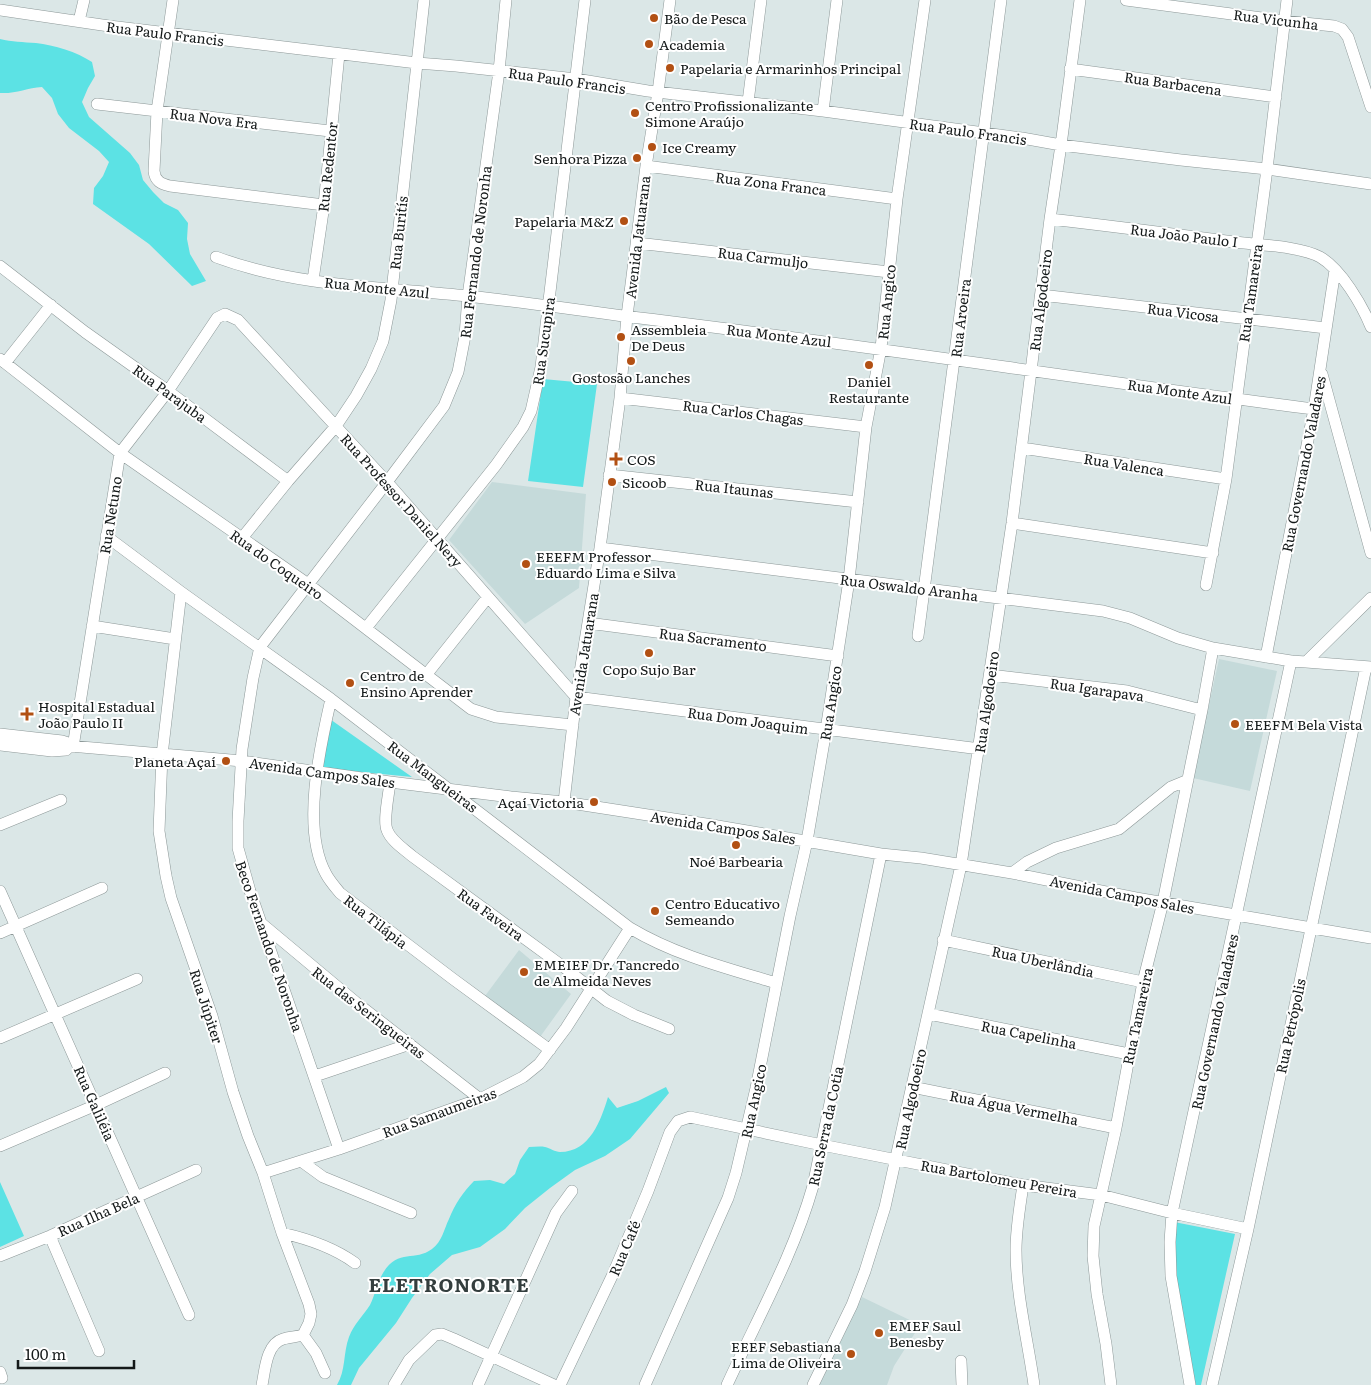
<svg xmlns="http://www.w3.org/2000/svg" width="1371" height="1385" font-family="Literata,serif">
<rect width="100%" height="100%" fill="#dbe7e7"/>
<path fill="#c5dada" d="M492 482 586 494 579 588 525 624 449 540Z
M1219 659 1277 671 1250 791 1193 778Z
M519 950 571 994 540 1037 485 996Z
M862 1297 920 1325 894 1366 887 1385H819Z"/>
<path fill="#5ce2e4" d="M0 39C12 42 23 42 36 43 54 45 77 52 92 62L95 76 88 88 82 102 89 117 130 153 139 165 143 180 153 192 164 203 178 210 188 223 187 239 190 254 206 281 192 286 149 244 93 204 94 188 103 176 109 162 99 151 69 128 58 114 52 98 42 87C27 88 15 94 0 93Z
M543 379 597 384 583 487 528 481Z
M327 717 412 777 321 768Z
M666 1087 669 1093 630 1139 605 1156 575 1170 550 1188 525 1208 505 1229 480 1247 452 1255 430 1274 412 1298 396 1323 359 1368 351 1385H337C346 1370 343 1353 349 1337 354 1324 363 1316 370 1305 375 1295 377 1283 383 1273 398 1248 415 1262 432 1249 442 1242 444 1229 449 1219 455 1204 463 1192 474 1181L490 1180 504 1184 515 1174 520 1160 529 1147C534 1147 540 1146 545 1147 550 1148 555 1152 560 1152 590 1152 601 1120 608 1097L617 1108 638 1101Z
M0 1182 24 1236 0 1247Z
M1169 1221 1235 1234 1201 1385H1187Z"/>
<g fill="none" stroke-linecap="round" stroke-linejoin="round">
<defs>
<path id="minor" d="M173 0 157 111 154 171C155 181 161 184 170 186L324 205
M1126 0 1284 21 1334 26 1342 29 1348 37 1371 107
M0 10 109 26 259 44 417 63 456 66 576 79 648 91 823 111 1022 138 1061 145 1181 160 1267 169 1371 184
M79 21 84 0
M1070 69 1276 97
M748 102 761 0
M97 104 330 131
M823 111 837 0
M646 166 897 199
M1050 219C1111 226 1173 234 1234 242 1258 245 1300 246 1320 257 1341 269 1362 305 1371 327
M637 243 889 272
M216 257C296 287 384 287 468 296 520 302 572 309 623 316 854 343 1083 380 1314 409
M0 266 85 332 168 391 288 481
M313 280 324 205 339 54
M1041 295 1326 328
M0 359 120 453 308 584 471 709 496 717 573 725
M5 363 51 305
M1322 374 1371 553
M620 398 866 427
M1022 448 1226 479
M609 475 858 502
M1012 523 1213 553
M106 536 181 592 331 699 630 928C675 955 726 968 776 983
M242 538 288 481 336 426 356 396 371 369 383 341 391 300 424 0
M600 548 1103 611 1130 618 1178 638 1213 648 1291 661 1306 662 1371 598
M1206 585 1226 479 1267 169 1287 0
M181 592 162 755 159 831 166 876 171 898 212 1016 233 1092 248 1136 263 1173 282 1233 309 1304 311 1314 309 1323 303 1335C296 1337 289 1337 283 1339 266 1344 265 1371 262 1385
M588 623 838 656
M92 626 175 639
M366 628 496 465 523 427 531 411 541 367 585 0
M918 636 1001 0
M1266 657 1314 409 1335 270
M1306 662 1371 667
M426 675 488 597
M990 675 1127 691 1202 710
M331 699C320 747 301 829 326 874 329 880 335 887 340 893L453 979 550 1050
M0 734 62 741 68 743 70 746 242 761 390 782 511 797 564 802 706 824 881 854 921 858 1012 873 1136 898 1371 938
M0 745 52 751 66 750 70 746
M73 747 120 453 168 391 217 318 225 314 238 320 387 482 576 697 980 749
M390 782C389 794 383 820 387 830 391 841 404 849 412 856L565 968 607 1001 634 1015 669 1029
M564 802 576 697 600 548 620 398 627 316 646 166 658 92 670 0
M0 825 61 800
M1012 873 1027 862 1056 848 1119 829 1171 787 1188 780
M0 891 189 1315
M261 923 358 1004 480 1099
M0 933 102 888
M943 940 1143 982
M929 1014 1129 1054
M0 1038 137 979
M315 1076 410 1044
M912 1087 1116 1128
M0 1146 96 1105 165 1073
M339 1149 250 891 238 848V821L242 749 253 678 260 647 387 482 444 406 458 372 465 336 468 296 499 71 506 0
M301 1161 323 1177 411 1213
M263 1173 339 1149 480 1099 523 1077 539 1064 566 1028 630 928
M1023 1185C1020 1206 1016 1228 1016 1250 1016 1295 1028 1341 1034 1385
M282 1233C309 1239 333 1247 355 1263
M50 1236 99 1351
M0 1256 50 1236 196 1170
M303 1335 316 1353 325 1373
M961 1361 962 1385
M0 1372 2 1378
M394 1385 409 1360 435 1335 442 1334 454 1339 554 1385
M478 1385 556 1213 572 1191
M560 1385 613 1274 648 1191 670 1132 678 1121 690 1117 822 1145 1023 1185 1101 1195 1172 1213 1248 1229
M645 1385 728 1198 736 1173 756 1088 790 916 807 841 826 730 849 580 866 427 881 348 897 199 925 0
M727 1385C757 1319 793 1256 813 1186L881 854
M813 1385 852 1305 865 1271 885 1207 961 865 1012 523 1050 219 1061 145 1080 0
M1111 1385 1106 1344 1097 1294 1093 1256 1094 1226 1116 1128 1143 982 1163 902 1202 710 1213 648
M1190 1385 1171 1276 1170 1242 1172 1213 1291 661
M1212 1385 1248 1229 1366 667"/>
</defs>
<use href="#minor" stroke="#8d9898" stroke-width="12"/>
<use href="#minor" stroke="#fff" stroke-width="11"/>
</g>
<g fill="#b25013" stroke="#fff" stroke-width="2">
<circle cx="654" cy="18" r="5"/>
<circle cx="649" cy="44" r="5"/>
<circle cx="670" cy="68" r="5"/>
<circle cx="635" cy="113" r="5"/>
<circle cx="652" cy="147" r="5"/>
<circle cx="637" cy="158" r="5"/>
<circle cx="624" cy="221" r="5"/>
<circle cx="621" cy="337" r="5"/>
<circle cx="631" cy="361" r="5"/>
<circle cx="869" cy="365" r="5"/>
<path d="M613.5 451.5h5v5h5v5h-5v5h-5v-5h-5v-5h5z"/>
<circle cx="612" cy="482" r="5"/>
<circle cx="526" cy="564" r="5"/>
<circle cx="649" cy="653" r="5"/>
<circle cx="350" cy="683" r="5"/>
<path d="M24.5 706.5h5v5h5v5h-5v5h-5v-5h-5v-5h5z"/>
<circle cx="1235" cy="724" r="5"/>
<circle cx="226" cy="761" r="5"/>
<circle cx="594" cy="802" r="5"/>
<circle cx="736" cy="845" r="5"/>
<circle cx="655" cy="911" r="5"/>
<circle cx="524" cy="972" r="5"/>
<circle cx="879" cy="1333" r="5"/>
<circle cx="851" cy="1354" r="5"/>
</g>
<g text-anchor="middle" dominant-baseline="central" stroke-width="4" stroke-linejoin="round" paint-order="stroke">
<g font-size="14" fill="#141919" stroke="#fff" text-anchor="start">
<text x="664" y="18">Bão de Pesca</text>
<text x="659" y="44">Academia</text>
<text x="680" y="68">Papelaria e Armarinhos Principal</text>
<text x="645" y="105">Centro Profissionalizante<tspan x="645" dy="16">Simone Araújo</tspan></text>
<text x="662" y="147">Ice Creamy</text>
<text x="627" y="158" text-anchor="end">Senhora Pizza</text>
<text x="614" y="221" text-anchor="end">Papelaria M&amp;Z</text>
<text x="631" y="329">Assembleia<tspan x="631" dy="16">De Deus</tspan></text>
<text x="631" y="377" text-anchor="middle">Gostosão Lanches</text>
<text x="869" y="381" text-anchor="middle">Daniel<tspan x="869" dy="16">Restaurante</tspan></text>
<text x="627" y="459">COS</text>
<text x="622" y="482">Sicoob</text>
<text x="536" y="556">EEEFM Professor<tspan x="536" dy="16">Eduardo Lima e Silva</tspan></text>
<text x="649" y="669" text-anchor="middle">Copo Sujo Bar</text>
<text x="360" y="675">Centro de<tspan x="360" dy="16">Ensino Aprender</tspan></text>
<text x="38" y="706">Hospital Estadual<tspan x="38" dy="16">João Paulo II</tspan></text>
<text x="1245" y="724">EEEFM Bela Vista</text>
<text x="216" y="761" text-anchor="end">Planeta Açaí</text>
<text x="584" y="802" text-anchor="end">Açaí Victoria</text>
<text x="736" y="861" text-anchor="middle">Noé Barbearia</text>
<text x="665" y="903">Centro Educativo<tspan x="665" dy="16">Semeando</tspan></text>
<text x="534" y="964">EMEIEF Dr. Tancredo<tspan x="534" dy="16">de Almeida Neves</tspan></text>
<text x="889" y="1325">EMEF Saul<tspan x="889" dy="16">Benesby</tspan></text>
<text x="841" y="1346" text-anchor="end">EEEF Sebastiana<tspan x="841" dy="16">Lima de Oliveira</tspan></text>
</g>
<g font-size="14" fill="#141919" stroke="#fff">
<text transform="translate(1276 19) rotate(7)">Rua Vicunha</text>
<text transform="translate(165 33) rotate(7)">Rua Paulo Francis</text>
<text transform="translate(567 80) rotate(8)">Rua Paulo Francis</text>
<text transform="translate(1173 83) rotate(8)">Rua Barbacena</text>
<text transform="translate(214 118) rotate(7)">Rua Nova Era</text>
<text transform="translate(968 131) rotate(8)">Rua Paulo Francis</text>
<text transform="translate(327 167) rotate(-84)">Rua Redentor</text>
<text transform="translate(771 183) rotate(7)">Rua Zona Franca</text>
<text transform="translate(398 233) rotate(-84)">Rua Buritís</text>
<text transform="translate(1184 235) rotate(7)">Rua João Paulo I</text>
<text transform="translate(637 237) rotate(-83)">Avenida Jatuarana</text>
<text transform="translate(475 252) rotate(-83)">Rua Fernando de Noronha</text>
<text transform="translate(763 257) rotate(7)">Rua Carmuljo</text>
<text transform="translate(377 287) rotate(6)">Rua Monte Azul</text>
<text transform="translate(1250 293) rotate(-82)">Rua Tamareira</text>
<text transform="translate(1040 300) rotate(-83)">Rua Algodoeiro</text>
<text transform="translate(886 302) rotate(-84)">Rua Angico</text>
<text transform="translate(1183 312) rotate(7)">Rua Vicosa</text>
<text transform="translate(960 318) rotate(-83)">Rua Aroeira</text>
<text transform="translate(779 335) rotate(7)">Rua Monte Azul</text>
<text transform="translate(543 341) rotate(-82)">Rua Sucupira</text>
<text transform="translate(1180 391) rotate(8)">Rua Monte Azul</text>
<text transform="translate(170 393) rotate(36)">Rua Parajuba</text>
<text transform="translate(743 412) rotate(7)">Rua Carlos Chagas</text>
<text transform="translate(1124 464) rotate(9)">Rua Valenca</text>
<text transform="translate(1303 464) rotate(-79)">Rua Governando Valadares</text>
<text transform="translate(734 488) rotate(6)">Rua Itaunas</text>
<text transform="translate(402 500) rotate(48)">Rua Professor Daniel Nery</text>
<text transform="translate(110 515) rotate(-81)">Rua Netuno</text>
<text transform="translate(277 564) rotate(35)">Rua do Coqueiro</text>
<text transform="translate(909 587) rotate(7)">Rua Oswaldo Aranha</text>
<text transform="translate(713 639) rotate(7)">Rua Sacramento</text>
<text transform="translate(583 654) rotate(-81)">Avenida Jatuarana</text>
<text transform="translate(1097 689) rotate(8)">Rua Igarapava</text>
<text transform="translate(986 702) rotate(-82)">Rua Algodoeiro</text>
<text transform="translate(830 703) rotate(-81)">Rua Angico</text>
<text transform="translate(748 720) rotate(8)">Rua Dom Joaquim</text>
<text transform="translate(322 772) rotate(8)">Avenida Campos Sales</text>
<text transform="translate(433 776) rotate(37)">Rua Mangueiras</text>
<text transform="translate(723 827) rotate(9)">Avenida Campos Sales</text>
<text transform="translate(1122 894) rotate(11)">Avenida Campos Sales</text>
<text transform="translate(491 914) rotate(36)">Rua Faveira</text>
<text transform="translate(376 921) rotate(38)">Rua Tilápia</text>
<text transform="translate(270 946) rotate(71)">Beco Fernando de Noronha</text>
<text transform="translate(1043 961) rotate(12)">Rua Uberlândia</text>
<text transform="translate(207 1006) rotate(72)">Rua Júpiter</text>
<text transform="translate(369 1012) rotate(38)">Rua das Seringueiras</text>
<text transform="translate(1137 1016) rotate(-78)">Rua Tamareira</text>
<text transform="translate(1214 1022) rotate(-78)">Rua Governando Valadares</text>
<text transform="translate(1290 1026) rotate(-78)">Rua Petrópolis</text>
<text transform="translate(1029 1034) rotate(11)">Rua Capelinha</text>
<text transform="translate(910 1099) rotate(-78)">Rua Algodoeiro</text>
<text transform="translate(753 1101) rotate(-78)">Rua Angico</text>
<text transform="translate(95 1103) rotate(66)">Rua Galiléia</text>
<text transform="translate(1014 1107) rotate(11)">Rua Água Vermelha</text>
<text transform="translate(439 1112) rotate(-20)">Rua Samaumeiras</text>
<text transform="translate(825 1126) rotate(-78)">Rua Serra da Cotia</text>
<text transform="translate(999 1178) rotate(10)">Rua Bartolomeu Pereira</text>
<text transform="translate(98 1214) rotate(-24)">Rua Ilha Bela</text>
<text transform="translate(624 1248) rotate(-67)">Rua Café</text>
</g>
<g font-size="19" font-weight="bold" letter-spacing="1" fill="#343e3e" stroke="#fff">
<text x="449" y="1284">ELETRONORTE</text>
</g>
</g>
<path d="M18 1360v8h116v-8" fill="none" stroke="#141919" stroke-width="2.5"/>
<text x="25" y="1360" font-size="15" fill="#141919" stroke="#ffffff" stroke-width="4" paint-order="stroke">100 m</text>
</svg>
